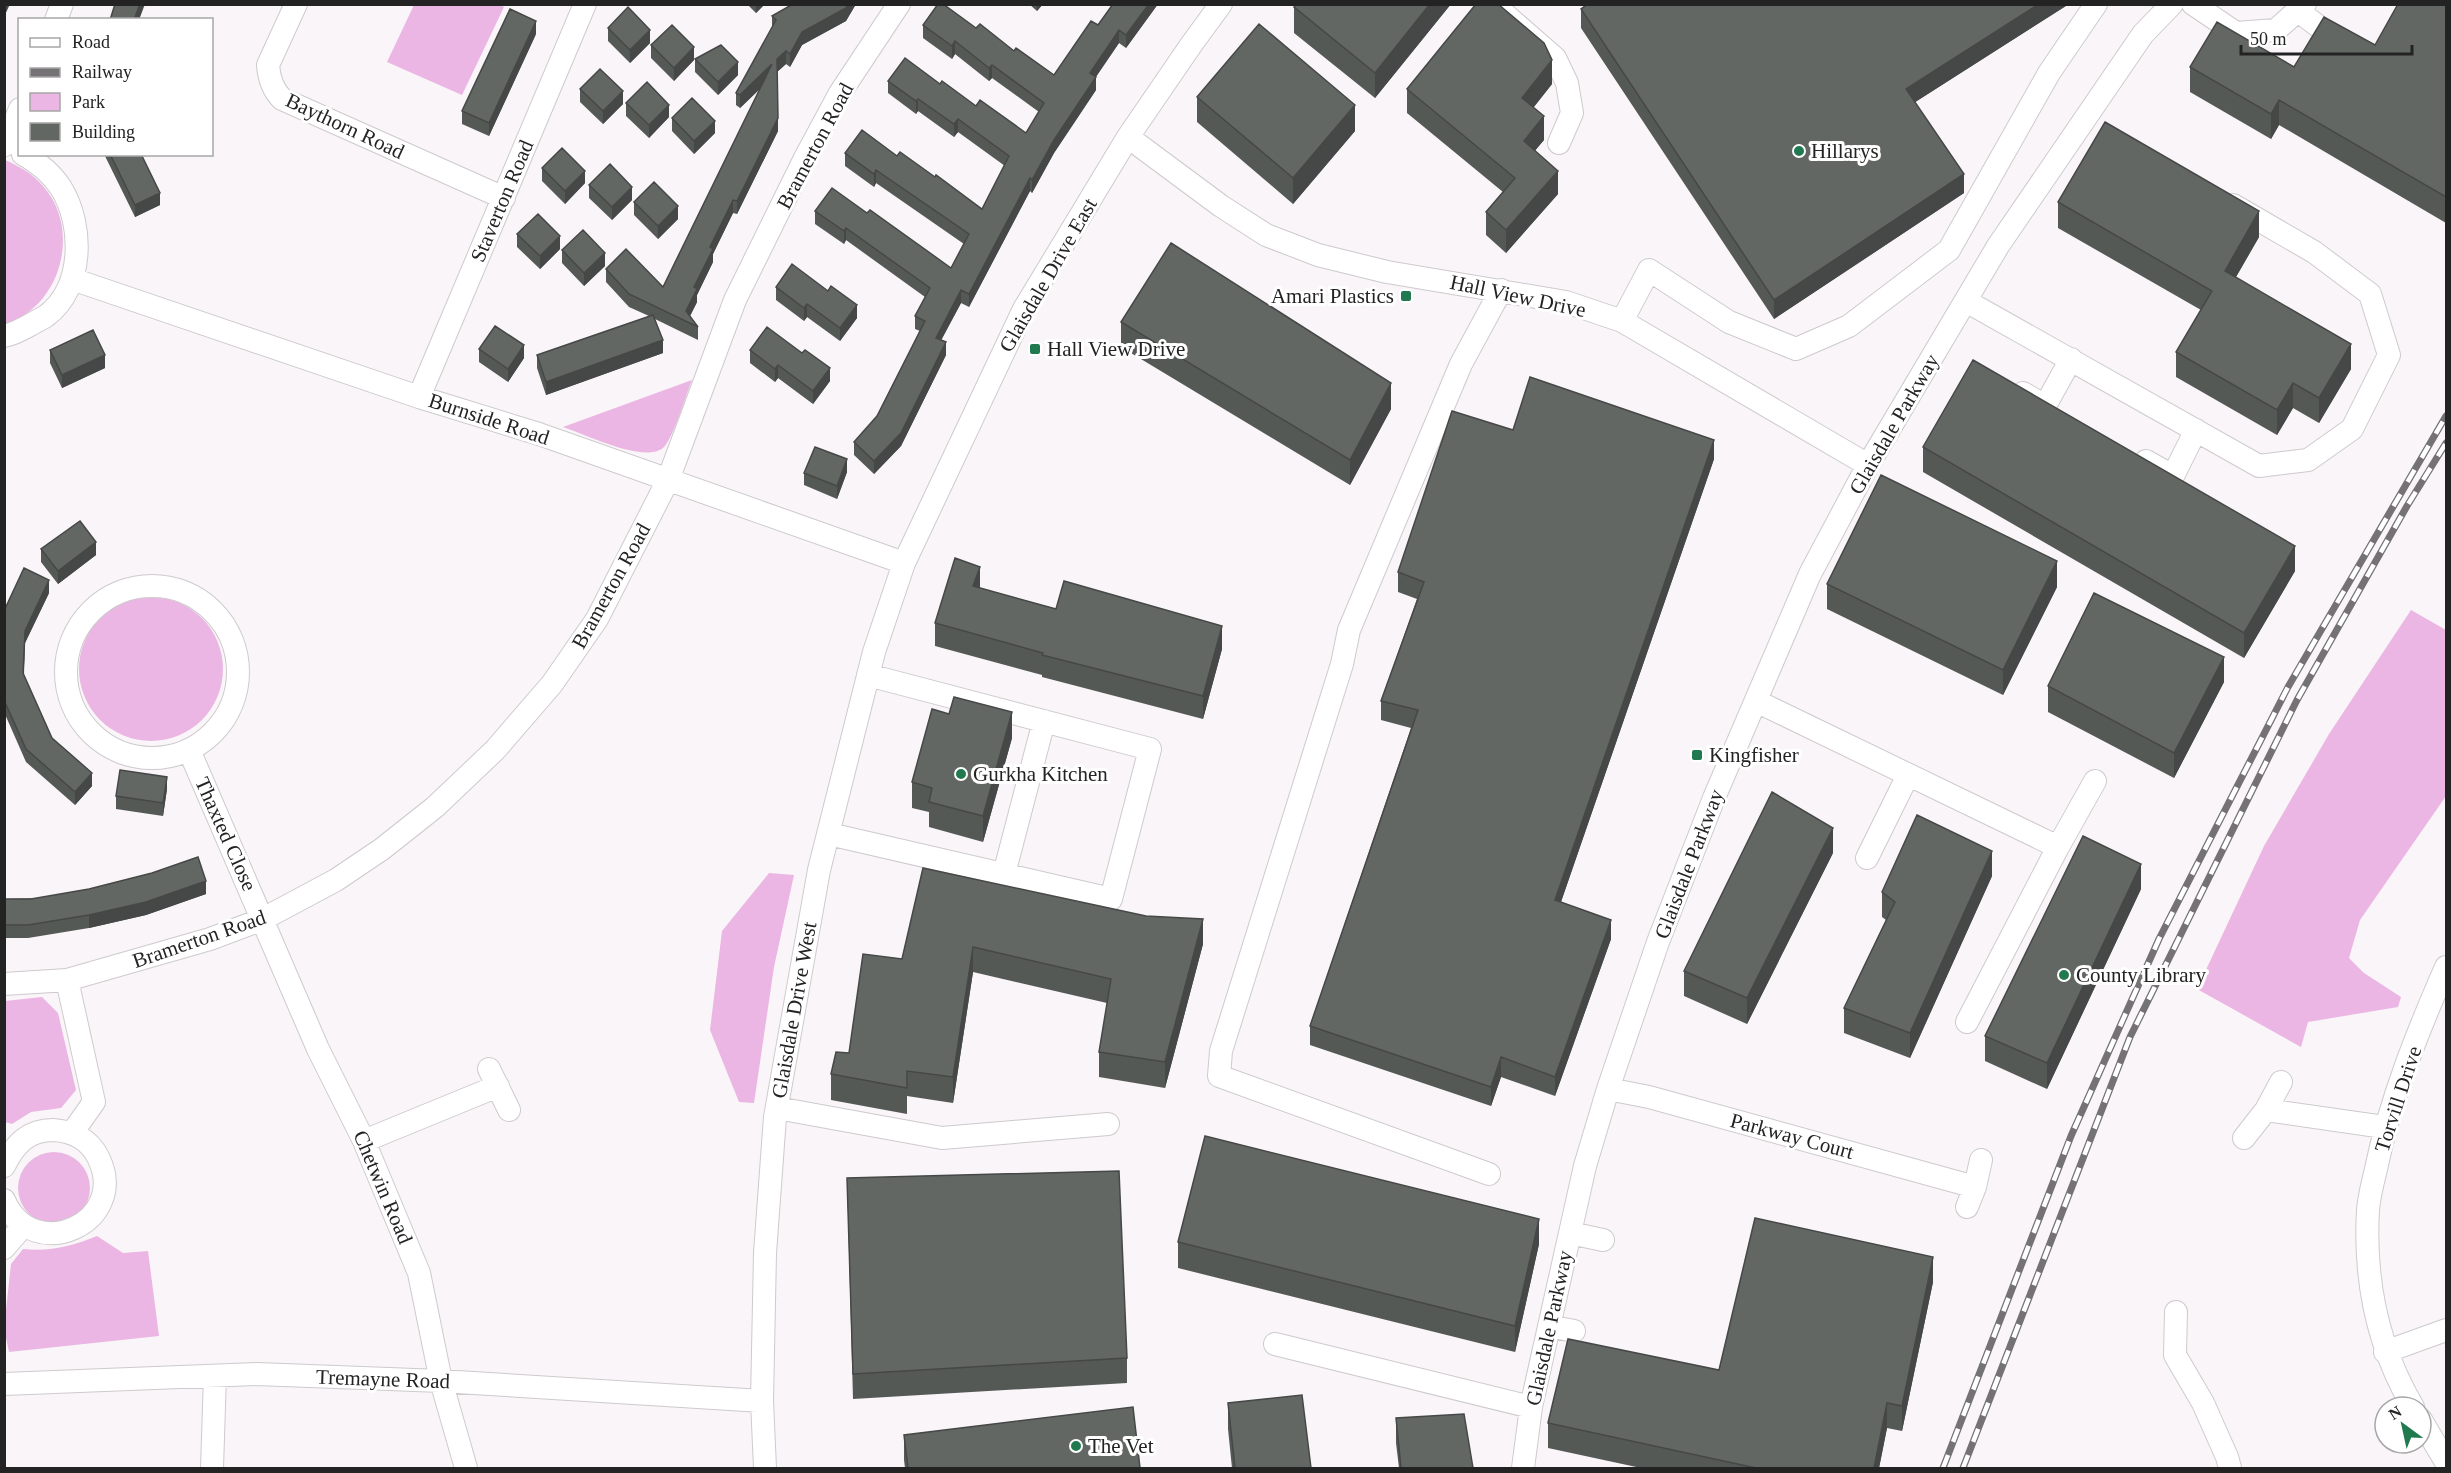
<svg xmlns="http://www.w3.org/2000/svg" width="2451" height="1473" font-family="'Times New Roman',serif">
<rect width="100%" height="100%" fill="#f9f5f8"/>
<path fill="#ebb6e3" d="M498 4 504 7 462 95 387 62 414 5Z
M5 160C19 166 33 174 43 186 82 230 61 307 5 324Z
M692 380C686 395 674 435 665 446 648 466 585 434 563 427Z
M79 669a72 72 0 1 1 144 0a72 72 0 1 1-144 0Z
M2411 610 2446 630V796L2360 920 2349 958 2364 973 2401 997 2398 1007 2308 1022 2301 1047 2197 989 2264 846 2329 734Z
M769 873 794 875 774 967 754 1103 739 1102 710 1030 722 931Z
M42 997 58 1013 76 1090 61 1108 31 1112 12 1124 5 1122V1001Z
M18 1188a36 36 0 1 1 72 0a36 36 0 1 1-72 0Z
M97 1236 123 1253 148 1251 159 1336 9 1352 4 1328 11 1264 23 1249C50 1252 72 1246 97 1236Z"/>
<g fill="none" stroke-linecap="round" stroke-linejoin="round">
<defs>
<path id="minor" d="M296 4 268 65C269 78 272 89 282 99L504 198
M1493 4 1555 58 1567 83 1572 113 1559 143
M2193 4 2236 33 2276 30 2305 4
M2298 11 2322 29
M56 20 62 4
M1128 137 1221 206 1266 235 1318 255 1387 272 1566 302 1622 321 1868 465
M5 145 20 109
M72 279 419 397 539 434 904 563
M1966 301 2259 466 2308 460 2352 429 2389 355 2370 294 2314 252 2233 205
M1622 321 1649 270 1729 322 1796 349 1849 326 1949 250 2049 73 2096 4
M4 336C14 334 21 330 30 325 35 322 41 319 46 316 84 288 84 225 61 188 52 174 37 162 23 154
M2023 393 2045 406 2071 359
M419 397 585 4
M2146 461 2173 476 2196 430
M66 672a86 86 0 1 1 172 0a86 86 0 1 1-172 0Z
M1756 701 2058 847
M189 750 318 1049 364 1141 419 1273 441 1381 466 1468
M829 834 1111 899 1149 753 1150 749 868 675
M1867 858 1908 775
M1004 874 1044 721
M67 980 94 1102 72 1133
M4 984 67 980 210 939 263 919 336 880 382 849 435 807 495 750 552 684 597 619 668 480 735 300 805 158 840 93 899 4
M1967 1022 2058 847 2095 781
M489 1069 509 1110
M1608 1089 1649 1097 1975 1187
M777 1108 942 1138 1108 1124
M2266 1110 2281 1082
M2244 1138 2266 1110 2384 1127
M364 1141 498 1086
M4 1166C15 1144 28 1130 53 1130 72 1131 89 1139 98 1157 131 1222 33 1267 4 1200
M1489 1174 1219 1076 1221 1051 1342 664 1349 630 1461 364 1501 290
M1967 1207 1975 1187 1981 1160
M1570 1233 1603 1240
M4 1248 24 1225
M2176 1312 2175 1355 2203 1403 2227 1457 2230 1468
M1549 1326 1574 1331
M1275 1344 1531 1407
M2385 1352 2446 1330
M4 1384 257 1374 441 1381 762 1401
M2413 1407C2377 1346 2364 1280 2368 1210 2369 1196 2373 1182 2376 1169 2390 1100 2418 1031 2446 967
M2421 1420 2446 1462
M212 1468 215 1376
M765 1468 762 1401 765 1253 775 1117 819 870 874 652 904 563 1024 309 1128 137 1191 45 1221 4
M1523 1468 1531 1407 1585 1166 1608 1089 1658 942 1714 798 1810 574 1868 465 1998 246 2143 34 2172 4"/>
</defs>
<use href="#minor" stroke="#cecacd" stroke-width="24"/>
<use href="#minor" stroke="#fff" stroke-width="22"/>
<defs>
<path id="rail" d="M1943 1468 2071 1136 2159 939 2288 687 2446 416
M1963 1468 2130 1037 2297 700 2407 506 2446 443"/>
</defs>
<use href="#rail" stroke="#747274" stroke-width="7"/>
<use href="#rail" stroke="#fff" stroke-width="4.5" stroke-dasharray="14" stroke-linecap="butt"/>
</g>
<path fill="#555956" d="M747 4H765L756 13Z
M793 4H856L846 21 802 45 790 67 786 64 777 72 778 131 737 214 733 213 713 254V262L697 295V302L690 316 698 327V340L655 319 663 353 546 395 537 368V355L649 316 629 307 606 282V269L663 287 760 89 740 108 736 105V93L772 28V16Z
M1029 4H1043L1037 11Z
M1158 4 1126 48 1119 43 1096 77V90L1054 153 1032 193 1030 191 969 307 961 303 941 340 946 355 901 446 874 474 854 455V442L877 416 920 331 915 329V316L925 297 846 240 844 244 815 224V211L867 213 951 268 964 244 876 183 874 187 845 166V153L897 156 935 177 982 209 1005 166 958 132 954 137 918 111 916 114 888 93V81L940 84 976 106 1026 133 1039 112 992 78 989 81 955 54 952 59 923 38V25L976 28 1054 75 1098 25Z
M1451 4 1375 98 1294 33V7Z
M1582 4H2069L1915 102 1964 193 1774 319 1581 28V9L1584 7Z
M2446 4V223L2279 125 2271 139 2190 92V67H2294L2375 45Z
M608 28 650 43 630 63 608 41Z
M536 34 489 136 462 124V111Z
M651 45 694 60 674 81 651 58Z
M695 59 738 75 718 95 695 72Z
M1552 84 1533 108 1544 140 1535 150 1558 194 1506 253 1486 235V212L1503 192 1407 113V89Z
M580 89 623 104 603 124 580 102Z
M1197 97 1355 131 1293 204 1197 122Z
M626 103 669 117 649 138 626 116Z
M672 118 715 133 694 154 672 131Z
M104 154H141L160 205 135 217Z
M542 168 585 183 565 204 542 181Z
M589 185 632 200 612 220 589 198Z
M634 202 678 219 658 239 634 215Z
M2058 202 2259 237 2236 277 2351 369 2319 423 2293 408 2277 435 2176 377V352L2201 310 2058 228Z
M517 234 560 249 540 269 517 247Z
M562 250 605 266 584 286 562 263Z
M776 287 857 318 840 341 807 317 804 321 776 300Z
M1121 322 1391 409 1350 485 1121 347Z
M479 349 524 358 508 382 479 362Z
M50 350 105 368 62 388 50 363Z
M750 350 830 381 813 404 778 378 775 382 750 363Z
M1513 430 1714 459 1561 902 1611 939 1555 1096 1501 1077 1491 1106 1310 1045V1026L1411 728 1381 720V701L1417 599 1398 592V572Z
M1923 447 2295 571 2244 658 1923 472Z
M847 472 837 499 804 485V473Z
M41 549 96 555 58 584 41 562Z
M1827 584 2057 587 2003 695 1827 609Z
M980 588 1056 609 1222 649 1203 719 1042 677V675L935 646V623Z
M49 593 25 643 24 675 52 738 92 786 75 805 26 762 4 712V611Z
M2224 682 2174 778 2048 712V686Z
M1012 738 983 842 929 827V812L912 808V782Z
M167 789 163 816 116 809V796Z
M1833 853 1747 1024 1684 996V971Z
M923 868 1203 944 1165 1088 1099 1077V1052L1107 1003 973 972 953 1103 907 1096V1114L831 1100V1074L849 1053 902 959Z
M1992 876 1910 1058 1844 1033V1008L1886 920 1882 917V892Z
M2141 889 2047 1089 1985 1061V1036Z
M206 894 146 915 89 928 28 938H4V899Z
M847 1178 1127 1358V1383L853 1399Z
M1178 1242 1539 1244 1515 1352 1178 1268Z
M1933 1282 1902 1431 1887 1428 1879 1468H1641L1548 1448V1423L1719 1370Z
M1228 1403 1311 1468H1232L1228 1429Z
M1396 1418 1473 1468H1399L1396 1443Z
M904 1435 1140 1468H905L904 1460Z"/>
<path fill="#454846" d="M4 4H10L4 17Z
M140 4H145L139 20H134Z
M756 4H765L756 13Z
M848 4H856L846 21 802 45 790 67V54L802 32Z
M1037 4H1043L1037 11Z
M1149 4H1158L1126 48V35Z
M1430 4H1451L1375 98V73Z
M2039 4H2069L1906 108V89Z
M536 21V34L489 136V123Z
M650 30V43L630 63V50Z
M1119 30V43L1090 85V73Z
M955 41V54L952 59V46Z
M694 47V60L674 81V68Z
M786 51V64L777 72V59Z
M1552 60V84L1522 122V98Z
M738 62V75L718 95V82Z
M772 64V77L740 108V95Z
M992 65V78L989 81V68Z
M1096 77V90L1054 153 1032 193V180L1054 140Z
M623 91V104L603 124V111Z
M918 99V111L916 114V101Z
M2279 100V125L2271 139V114Z
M669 105V117L649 138V125Z
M1355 105V131L1293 204V178Z
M1544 116V140L1524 164V141Z
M778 118V131L737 214V201Z
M958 119V132L954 137V124Z
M715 121V133L694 154V141Z
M876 170V183L874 187V174Z
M585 171V183L565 204V191Z
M1558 171V194L1506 253V230Z
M1964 174V193L1774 319V300Z
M1030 178V191L969 307V294Z
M632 187V200L612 220V207Z
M160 193V205L135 217V205Z
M733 200V213L713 254V262L697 295V302L687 322 686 311 710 247Z
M678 206V219L658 239V226Z
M2259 211V237L2225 296V271Z
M846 228V240L844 244V231Z
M560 236V249L540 269V256Z
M605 253V266L584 286V273Z
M961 290V303L936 350V338Z
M807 304V317L804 321V308Z
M857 305V318L840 341V328Z
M663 340V353L546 395V382Z
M946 342V355L901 446 874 474V461Z
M2351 344V369L2319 423V398Z
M524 345V358L508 382V369Z
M105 355V368L62 388V375Z
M778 365V378L775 382V369Z
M830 368V381L813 404V391Z
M1391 383V409L1350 485V460Z
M2293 383V408L2277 435V410Z
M1714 440V459L1555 919V900Z
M847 459V472L837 499V486Z
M96 542V555L58 584V571Z
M2295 546V571L2244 658V633Z
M2057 561V587L2003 695V670Z
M980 567V590L973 586Z
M49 580V593L25 643 23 686 25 631Z
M1222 626V649L1203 719V696Z
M2224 657V682L2174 778V753Z
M1012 712V738L983 842V816Z
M92 773V786L75 805V792Z
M167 777V789L163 816V803Z
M1833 828V853L1747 1024V998Z
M1992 851V876L1910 1058V1033Z
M2141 864V889L2047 1089V1063Z
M206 881V894L146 915 89 928V915Z
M1203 919V944L1165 1088V1062Z
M1611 920V939L1555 1096V1077Z
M973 947V972L953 1103V1077Z
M1501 1057V1077L1491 1106V1087Z
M1539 1219V1244L1515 1352V1326Z
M1933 1257V1282L1902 1431V1406Z
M1887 1403V1428L1879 1468H1874Z"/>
<path fill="#636764" stroke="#454846" stroke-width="1.5" d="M115 4H140L134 20H110Z
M793 4H848L846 8 802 32 790 54 786 51 777 59 778 118 737 201 733 200 710 247 713 249 694 287 697 289 686 311 698 327 629 294 606 269 626 249 663 287 772 64 740 95 736 93 776 20 772 16Z
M938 4H943L976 28 980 24 1014 51 1016 48 1054 75 1091 21 1098 25 1113 4H1149L1126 35 1119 30 1090 73 1096 77 1054 140 1032 180 1030 178 969 294 961 290 936 338 946 342 901 433 874 461 854 442 877 416 925 321 915 316 930 288 846 228 844 231 815 211 832 188 867 213 870 210 951 268 969 234 876 170 874 174 845 153 862 130 897 156 900 152 935 177 936 175 982 209 1009 156 958 119 954 124 918 99 916 101 888 81 905 58 940 84 942 81 976 106 980 100 1026 133 1044 103 992 65 989 68 955 41 952 46 923 25Z
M1296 4H1430L1375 73 1294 7Z
M1476 4H1498L1544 43 1552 60 1522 98 1544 116 1524 141 1558 171 1506 230 1486 212 1515 178 1407 89Z
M1588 4H2039L1906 89 1964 174 1774 300 1581 9Z
M2398 4H2446V197L2279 100 2271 114 2190 67 2217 22 2294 67 2324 17 2375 45Z
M628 7 650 30 630 50 608 28Z
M510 9 536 21 489 123 462 111Z
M1259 24 1355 105 1293 178 1197 97Z
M672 25 694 47 674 68 651 45Z
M721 45 738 62 718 82 695 59Z
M600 69 623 91 603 111 580 89Z
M647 82 669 105 649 125 626 103Z
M692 98 715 121 694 141 672 118Z
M2105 122 2259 211 2225 271 2351 344 2319 398 2293 383 2277 410 2176 352 2212 291 2058 202Z
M562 148 585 171 565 191 542 168Z
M110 154H141L160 193 135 205Z
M610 164 632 187 612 207 589 185Z
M654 182 678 206 658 226 634 202Z
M538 214 560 236 540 256 517 234Z
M583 230 605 253 584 273 562 250Z
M1171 243 1391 383 1350 460 1121 322Z
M792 264 828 291 831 286 857 305 840 328 807 304 804 308 776 287Z
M653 315 663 340 546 382 537 355Z
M495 326 524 345 508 369 479 349Z
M767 327 802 353 805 350 830 368 813 391 778 365 775 369 750 350Z
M93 330 105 355 62 375 50 350Z
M1973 360 2295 546 2244 633 1923 447Z
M1530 377 1714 440 1555 900 1611 920 1555 1077 1501 1057 1491 1087 1310 1026 1418 710 1381 701 1424 582 1398 572 1452 411 1513 430Z
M815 447 847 459 837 486 804 473Z
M1881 475 2057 561 2003 670 1827 584Z
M80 521 96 542 58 571 41 549Z
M955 558 980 567 973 586 1056 609 1064 581 1222 626 1203 696 1042 655 1043 653 935 623Z
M24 568 49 580 25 631 23 673 52 738 92 773 75 792 26 749 4 700V611Z
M2094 593 2224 657 2174 753 2048 686Z
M954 697 1012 712 983 816 929 802 932 788 912 782 932 709 949 714Z
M120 770 167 777 163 803 116 796Z
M1772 792 1833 828 1747 998 1684 971Z
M1917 815 1992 851 1910 1033 1844 1008 1895 902 1882 892Z
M2083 836 2141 864 2047 1063 1985 1036Z
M198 857 206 881 146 902 89 915 28 925H4V899H31L89 889 152 873Z
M923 868 1146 916 1203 919 1165 1062 1099 1052 1111 979 973 947 953 1077 907 1071V1088L831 1074 836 1052 849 1053 863 954 902 959Z
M1205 1136 1539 1219 1515 1326 1178 1242Z
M1119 1171 1127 1358 853 1374 847 1178Z
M1755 1218 1933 1257 1902 1406 1887 1403 1874 1468H1756L1548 1423 1568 1339 1719 1370Z
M1302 1395 1311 1468H1235L1228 1403Z
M1133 1407 1140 1468H908L904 1435Z
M1464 1414 1473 1468H1401L1396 1418Z"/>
<g fill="#217a4f" stroke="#fff" stroke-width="2">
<circle cx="1799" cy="151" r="6"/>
<rect x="1400" y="290" width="12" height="12" rx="3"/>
<rect x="1029" y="343" width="12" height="12" rx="3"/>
<rect x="1691" y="749" width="12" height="12" rx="3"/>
<circle cx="961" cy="774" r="6"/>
<circle cx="2064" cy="975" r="6"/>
<circle cx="1076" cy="1446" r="6"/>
</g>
<g text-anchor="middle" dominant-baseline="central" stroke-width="6" stroke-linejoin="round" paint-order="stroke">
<g font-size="21" fill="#242324" stroke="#fff">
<text transform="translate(345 126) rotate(25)">Baythorn Road</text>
<text transform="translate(815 146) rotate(-62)">Bramerton Road</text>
<text transform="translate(502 201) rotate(-67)">Staverton Road</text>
<text transform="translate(1048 275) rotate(-60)">Glaisdale Drive East</text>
<text transform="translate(1518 296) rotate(12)">Hall View Drive</text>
<text transform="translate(489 419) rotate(18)">Burnside Road</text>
<text transform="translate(1894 424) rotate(-60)">Glaisdale Parkway</text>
<text transform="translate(611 586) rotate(-61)">Bramerton Road</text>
<text transform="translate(226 834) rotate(66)">Thaxted Close</text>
<text transform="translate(1689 864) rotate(-69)">Glaisdale Parkway</text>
<text transform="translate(199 939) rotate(-19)">Bramerton Road</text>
<text transform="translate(794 1010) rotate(-80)">Glaisdale Drive West</text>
<text transform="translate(2398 1099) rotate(-72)">Torvill Drive</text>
<text transform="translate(1792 1136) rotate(15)">Parkway Court</text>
<text transform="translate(383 1187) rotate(67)">Chetwin Road</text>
<text transform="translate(1549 1328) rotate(-78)">Glaisdale Parkway</text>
<text transform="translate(383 1379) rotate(2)">Tremayne Road</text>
</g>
<g font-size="21" fill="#242324" stroke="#fff" text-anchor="start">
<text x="1811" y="151">Hillarys</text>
<text x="1394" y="296" text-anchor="end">Amari Plastics</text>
<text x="1047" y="349">Hall View Drive</text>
<text x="1709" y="755">Kingfisher</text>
<text x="973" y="774">Gurkha Kitchen</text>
<text x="2076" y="975">County Library</text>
<text x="1088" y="1446">The Vet</text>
</g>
</g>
<rect width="2451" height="1473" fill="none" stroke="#242324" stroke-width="12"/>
<rect x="18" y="18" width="195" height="138" fill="#ffffff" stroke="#a7a7a7" stroke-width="1.5"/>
<rect x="30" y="38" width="30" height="9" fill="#ffffff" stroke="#a7a7a7" stroke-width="1.5"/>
<text x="72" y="48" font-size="18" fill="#242324">Road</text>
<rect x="30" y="68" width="30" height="9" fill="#747274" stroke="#a7a7a7" stroke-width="1.5"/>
<text x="72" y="78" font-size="18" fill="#242324">Railway</text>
<rect x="30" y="93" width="30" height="18" fill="#ebb6e3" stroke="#a7a7a7" stroke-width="1.5"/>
<text x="72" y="108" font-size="18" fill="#242324">Park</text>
<rect x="30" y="123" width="30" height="18" fill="#636764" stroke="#a7a7a7" stroke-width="1.5"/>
<text x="72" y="138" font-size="18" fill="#242324">Building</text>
<g transform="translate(2403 1425) rotate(327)"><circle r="28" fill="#ffffff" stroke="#a7a7a7" stroke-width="1.5"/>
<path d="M0-4.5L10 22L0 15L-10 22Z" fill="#217a4f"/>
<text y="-9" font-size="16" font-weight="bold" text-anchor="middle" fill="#242324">N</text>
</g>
<path d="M2241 45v9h171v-9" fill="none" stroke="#242324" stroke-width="3"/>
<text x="2250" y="45" font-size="18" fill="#242324" stroke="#ffffff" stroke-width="4.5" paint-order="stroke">50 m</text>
</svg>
